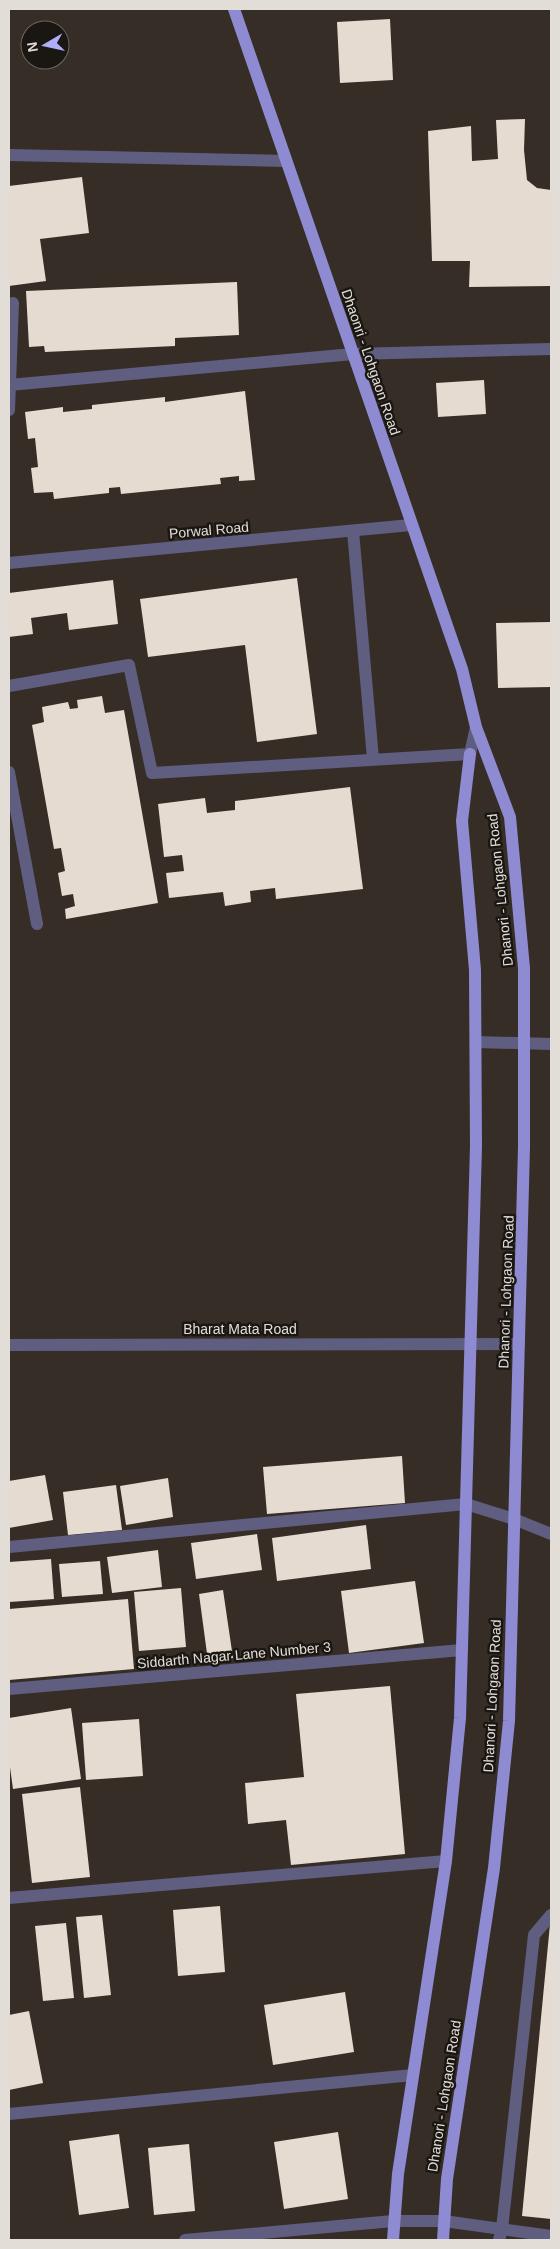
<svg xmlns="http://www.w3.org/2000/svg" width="560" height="2249" font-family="Arial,sans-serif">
<rect width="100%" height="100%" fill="#362e26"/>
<path fill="#e6dbd1" d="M390 19 393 80 340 83 337 22Z
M525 119 524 150 527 180 537 188 551 190V286L469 287 470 261H432L428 131 471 126 472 161 498 159 496 120Z
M82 177 89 233 40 239 46 281 9 286V186Z
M237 282 239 335 175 338V346L45 352 44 346 29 347 26 291Z
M484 380 486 414 438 417 436 383Z
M245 391 255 480 239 481V476L220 478 221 484 121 494 120 487 109 488V493L54 499 53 492 34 493 31 468 38 467 35 438 28 439 25 412 63 407V412L92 409V405L165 397V402Z
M297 578 317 734 257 742 245 645 148 657 140 599Z
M113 580 118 624 69 630 67 613 31 618 33 634 9 637V593Z
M551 622V687L498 688 496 623Z
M102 696 105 713 124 710 158 903 66 919 65 909 75 906 73 894 62 896 58 873 65 871 61 848 54 849 32 725 44 722 42 707 68 702 70 709 78 708 77 700Z
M350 787 363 889 276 899 275 888 250 891 251 902 225 906 223 892 169 898 166 873 184 871 182 855 164 857 158 804 205 798 207 813 235 810V801Z
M402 1456 405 1503 267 1514 263 1467Z
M45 1475 53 1520 9 1528V1481Z
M168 1478 173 1517 126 1525 120 1486Z
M116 1485 122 1530 68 1535 63 1492Z
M366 1525 371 1569 277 1581 272 1538Z
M257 1534 262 1570 196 1579 191 1543Z
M158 1550 162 1587 112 1593 107 1557Z
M51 1559 54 1599 9 1602V1562Z
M100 1561 103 1594 62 1597 59 1564Z
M415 1581 424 1643 349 1653 341 1591Z
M181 1588 186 1647 139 1651 134 1592Z
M223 1590 233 1658 208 1661 199 1594Z
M128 1599 134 1669 9 1680V1609Z
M390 1686 405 1854 291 1865 286 1820 248 1824 245 1783 304 1777 296 1694Z
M71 1708 81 1779 13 1789 9 1760V1718Z
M139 1719 143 1776 86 1780 82 1723Z
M80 1787 90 1877 32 1883 22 1794Z
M220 1906 225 1972 178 1976 173 1910Z
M102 1915 111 1995 84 1998 76 1917Z
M66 1923 74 1998 43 2001 35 1926Z
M550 1924H551V2219L522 2216Z
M345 1992 354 2052 273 2065 264 2005Z
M29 2011 43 2083 9 2090V2015Z
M338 2132 348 2199 284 2209 274 2142Z
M119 2134 129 2208 79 2215 69 2141Z
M189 2144 195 2211 154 2215 148 2148Z"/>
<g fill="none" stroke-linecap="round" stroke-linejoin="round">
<path stroke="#5f5e81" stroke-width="12" d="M9 155 286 161
M9 385 353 354 551 349
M9 410 13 303
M353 531 373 759
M9 563 411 525
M9 686 129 665 152 773 470 754 476 727
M9 772 37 924
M476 1042 551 1044
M9 1345 519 1344
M9 1547 466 1504 514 1519 551 1534
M9 1689 462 1650
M9 1898 446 1861
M9 2114 413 2075
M185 2240 393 2221H444L551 2236
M499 2240 502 2229 534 1935 551 1915"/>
<path stroke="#8e8bd2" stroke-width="12" d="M234 9 462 669 476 727 510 817 524 968V1147L509 1721 494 1868 447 2179 443 2240
M393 2240 398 2174 446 1861 460 1718 476 1146 475 970 462 821 470 754"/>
</g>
<g text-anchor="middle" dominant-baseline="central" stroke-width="5" stroke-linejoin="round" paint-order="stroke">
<g font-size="14" fill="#e3ddd8" stroke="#1a1713">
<text transform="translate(371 362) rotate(71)">Dhaonri - Lohgaon Road</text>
<text transform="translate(209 530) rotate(-5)">Porwal Road</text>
<text transform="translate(500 890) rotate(-96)">Dhanori - Lohgaon Road</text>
<text transform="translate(506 1292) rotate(-88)">Dhanori - Lohgaon Road</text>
<text x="240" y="1329">Bharat Mata Road</text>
<text transform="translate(234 1655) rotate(-5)">Siddarth Nagar Lane Number 3</text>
<text transform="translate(492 1696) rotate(-87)">Dhanori - Lohgaon Road</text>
<text transform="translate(444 2096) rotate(-81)">Dhanori - Lohgaon Road</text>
</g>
</g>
<rect width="560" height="2249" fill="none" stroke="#e3ddd8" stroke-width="20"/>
<g transform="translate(45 45) rotate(261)"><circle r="24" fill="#1a1713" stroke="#6a6662"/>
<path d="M0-4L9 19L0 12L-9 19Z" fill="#b0aefa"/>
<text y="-8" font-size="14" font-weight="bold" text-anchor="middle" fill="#e3ddd8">N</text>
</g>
</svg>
